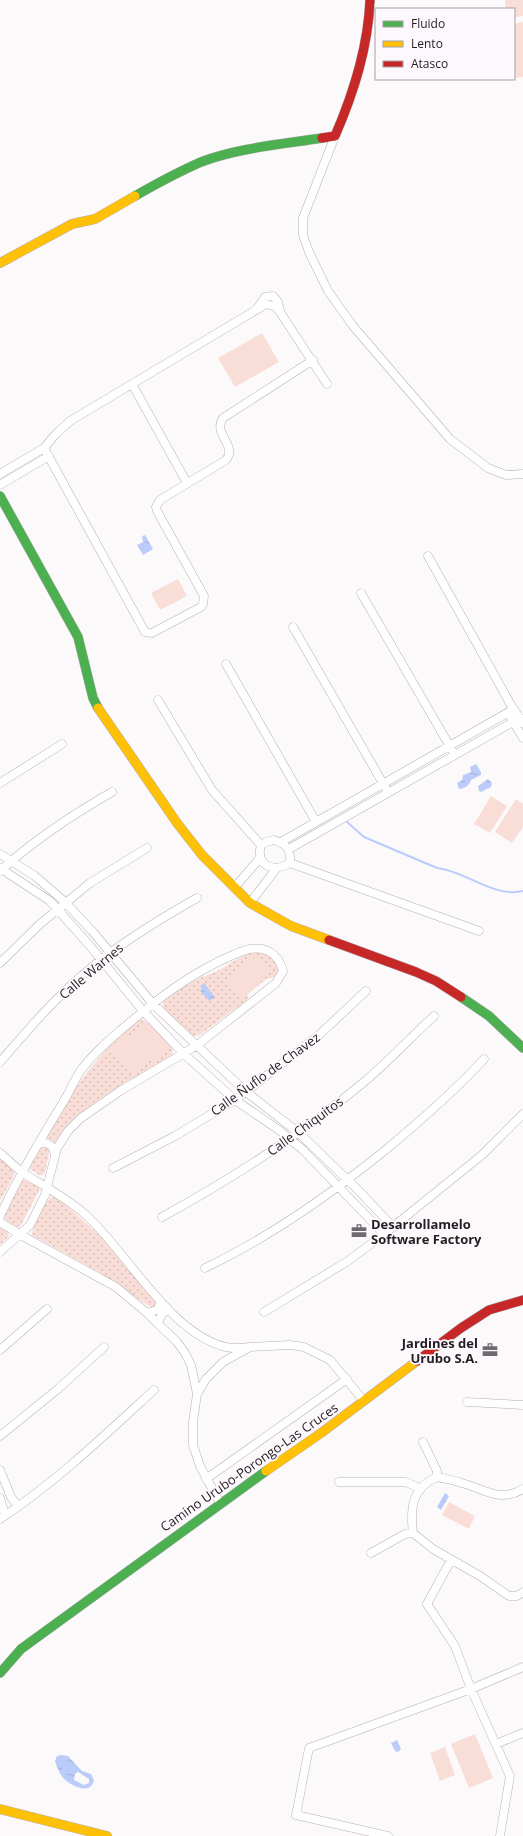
<svg xmlns="http://www.w3.org/2000/svg" width="523" height="1836" font-family="'Open Sans',sans-serif">
<defs>
<pattern id="grass-dots" width="8" height="8" patternUnits="userSpaceOnUse"><rect width="8" height="8" fill="#f9ddd7"/><path d="M2 2h.1M6 6h.1" fill="none" stroke="#d5bdb8" stroke-width="1.8" stroke-linecap="round"/></pattern>
<pattern id="water-ripples" width="26" height="14" patternUnits="userSpaceOnUse"><rect width="26" height="14" fill="#bcccfa"/><path d="M2 4q2-2 4 0t4 0M15 11q2-2 4 0t4 0" fill="none" stroke="#a1afd6"/></pattern>
</defs>
<rect width="100%" height="100%" fill="#fcf9fb"/>
<path fill="url(#grass-dots)" d="M257 952 270 955 279 967 276 977 266 979 248 994V999L200 1035 196 1036H192L165 1011 163 1006V1000C178 989 195 979 212 973 228 967 240 954 257 952Z
M140 1019C153 1023 173 1039 173 1054L169 1058C142 1074 112 1089 87 1108 75 1118 66 1130 55 1142L46 1137C74 1089 95 1054 140 1019Z
M40 1145 50 1149 45 1172 43 1175H39L30 1169V1167Z
M0 1157 14 1171 13 1178 0 1201Z
M25 1180 39 1187V1191L21 1225 18 1227 12 1225 5 1220 4 1212 21 1181Z
M51 1197 58 1198 106 1241 156 1301 157 1306 153 1309 99 1272 32 1235C33 1224 44 1204 51 1197Z
M0 1228C6 1228 8 1231 9 1236L0 1245Z"/>
<path fill="#f9ddd7" d="M505 0H523V16L514 17V9H506Z
M523 22V77L514 78V24Z
M262 333 279 362 235 387 218 358Z
M178 579 187 596 160 610 151 593Z
M491 796 507 806 490 833 474 824Z
M516 799 523 804V827L512 843 495 832Z
M257 955 271 972 240 998 226 981Z
M144 1022 169 1048 155 1063 150 1059 135 1075 111 1050 126 1034 130 1037Z
M449 1502 475 1516 469 1529 442 1515Z
M475 1734 493 1778 469 1788 451 1744Z
M445 1747 455 1775 440 1781 430 1753Z"/>
<path fill="url(#water-ripples)" fill-rule="evenodd" d="M145 535 153 549 143 555 137 545 143 542 142 536Z
M476 764 481 772V775L471 780C470 785 464 789 459 789L457 783 462 780 463 775 471 772 470 767Z
M488 779 492 783 491 787 481 792 479 791 478 786Z
M204 983 215 997 209 1001 200 990 202 989 200 986Z
M445 1493 449 1496 441 1510 437 1507Z
M397 1740 401 1749 398 1752 395 1751 391 1743Z
M62 1755 68 1756 82 1771 91 1774 94 1780C91 1796 71 1786 63 1778 59 1773 57 1767 55 1761L57 1756ZM78 1772 89 1779V1783L84 1785 74 1780 75 1774Z"/>
<g fill="none" stroke-linecap="round" stroke-linejoin="round">
<path stroke="#bcccfa" stroke-width="2" d="M347 822 364 837 437 868C466 871 493 898 523 891"/>
<defs>
<path id="street" d="M335 136 303 218V235L309 252 328 291 353 326 450 439 488 468 506 475 523 474
M258 307 265 297 273 296 278 302 280 311
M132 384 187 483
M44 448 145 632 152 633 201 607 203 604 204 596 157 511 156 507 160 500 226 460C238 445 212 434 223 418L313 360
M0 474 44 448 55 435 70 421 266 304 276 307 280 312 327 384
M0 485 49 456
M428 556 511 705 523 723
M361 593 452 750
M293 627 385 787
M226 664 316 822
M158 700 212 790 261 845
M511 718 523 738
M0 783 62 744
M274 840C287 844 291 850 290 863 274 873 255 866 261 845L266 842Z
M281 842 514 709
M289 849 520 718
M0 854 35 876 65 902 93 932 153 1004 245 1091 299 1133 359 1191 393 1227
M290 863 479 931
M0 868 50 901 90 946 143 1011 184 1054 235 1100 279 1130 303 1150 384 1234
M0 871C34 840 72 815 112 792
M234 888 260 858
M250 903 276 869
M0 963 40 924 90 883 147 848
M0 1062C27 1031 54 999 86 972 120 943 158 920 197 898
M38 1144C48 1142 53 1144 55 1155
M0 1153C7 1159 15 1167 23 1173 44 1186 67 1198 86 1215 128 1253 170 1334 226 1347 234 1349 242 1348 250 1347
M113 1168 175 1136 235 1100 320 1034 366 991
M0 1216C19 1175 42 1137 65 1099 71 1089 75 1079 81 1070 93 1054 107 1042 122 1029 156 1000 192 972 233 955 238 953 244 950 250 949 267 946 279 955 283 971L276 983 196 1046 120 1091 81 1118 68 1131 57 1148 45 1195 30 1225 0 1252
M162 1217C233 1178 301 1135 364 1082 388 1062 410 1038 434 1016
M0 1222 19 1234 116 1287 147 1313 177 1342 185 1353 191 1365 197 1394
M205 1268C270 1237 327 1197 383 1152 418 1123 453 1093 484 1059
M264 1312 348 1261 384 1234 482 1155 523 1114
M147 1313 157 1310 161 1303
M158 1323 162 1314 168 1310
M0 1350 47 1309
M467 1402 523 1405
M0 1436 58 1389 104 1347
M423 1442 437 1471V1477
M0 1470 11 1497 18 1506
M206 1479 347 1379
M339 1482H406L419 1488
M523 1489C500 1503 484 1489 462 1483 454 1480 446 1479 437 1477 412 1488 410 1507 413 1533L433 1549 480 1576 509 1596H517L523 1592
M0 1498 5 1515
M220 1503 200 1466 193 1445V1422L197 1394 206 1379 223 1362 250 1347 290 1345 304 1347 330 1360 364 1401
M0 1519C56 1482 105 1435 154 1390
M371 1553 405 1534 413 1533
M451 1560 427 1604 455 1646 471 1689 510 1776 500 1836
M496 1744 523 1733
M388 1836 296 1815 309 1748 471 1689 523 1667"/>
<path id="fast" d="M135 196C156 184 178 172 201 162 237 148 284 144 322 138
M0 496 78 637 93 698 98 708
M461 997 489 1016 523 1048
M0 1673 21 1649 266 1471"/>
<path id="slow" d="M0 263 72 224 95 219 135 196
M98 708 177 823 202 855 250 903 291 926 329 940
M266 1471 321 1433 417 1361
M0 1809 107 1836"/>
<path id="jam" d="M322 138 335 136C354 92 368 48 370 0
M329 940 416 972 436 981 461 997
M417 1361 461 1328 489 1310 523 1300"/>
</defs>
<use href="#street" stroke="#b6b0b4" stroke-width="9"/>
<use href="#fast" stroke="#b6b0b4" stroke-width="10"/>
<use href="#slow" stroke="#b6b0b4" stroke-width="10"/>
<use href="#jam" stroke="#b6b0b4" stroke-width="10"/>
<use href="#street" stroke="#fffefe" stroke-width="8"/>
<use href="#fast" stroke="#4caf50" stroke-width="9"/>
<use href="#slow" stroke="#ffc107" stroke-width="9"/>
<use href="#jam" stroke="#c62828" stroke-width="9"/>
</g>
<defs>
<symbol id="office-bare" viewBox="-9 -9 18 18"><path d="M-6-3h4V-5.5h4V-3h4V5H-6ZM-1-4.5V-3h2v-1.5ZM-6 0V1H6V0Z" fill="#70696f" stroke="#fdf8fc" stroke-width="2.5" paint-order="stroke"/></symbol>
</defs>
<g fill-rule="evenodd">
<use href="#office-bare" x="348" y="1220" width="22" height="22"/>
<use href="#office-bare" x="479" y="1339" width="22" height="22"/>
</g>
<g text-anchor="middle" dominant-baseline="central" stroke-width="3.5" stroke-linejoin="round" paint-order="stroke">
<g font-size="13" fill="#241c23" stroke="#fdf8fc">
<text transform="translate(91 971) rotate(-40)">Calle Warnes</text>
<text transform="translate(265 1074) rotate(-36)">Calle Ñuflo de Chavez</text>
<text transform="translate(305 1126) rotate(-36)">Calle Chiquitos</text>
<text transform="translate(249 1467) rotate(-35)">Camino Urubo-Porongo-Las Cruces</text>
</g>
<g font-size="13" font-weight="bold" fill="#241c23" stroke="#fdf8fc" text-anchor="start">
<text x="371" y="1224">Desarrollamelo<tspan x="371" dy="15">Software Factory</tspan></text>
<text x="478" y="1343" text-anchor="end">Jardines del<tspan x="478" dy="15">Urubo S.A.</tspan></text>
</g>
</g>
<rect x="375" y="8" width="140" height="72" fill="#fdf8fc" stroke="#a6a0a5"/>
<rect x="383" y="21" width="20" height="6" fill="#4caf50" stroke="#a6a0a5"/>
<text x="411" y="28" font-size="12" fill="#241c23">Fluido</text>
<rect x="383" y="41" width="20" height="6" fill="#ffc107" stroke="#a6a0a5"/>
<text x="411" y="48" font-size="12" fill="#241c23">Lento</text>
<rect x="383" y="61" width="20" height="6" fill="#c62828" stroke="#a6a0a5"/>
<text x="411" y="68" font-size="12" fill="#241c23">Atasco</text>
</svg>
